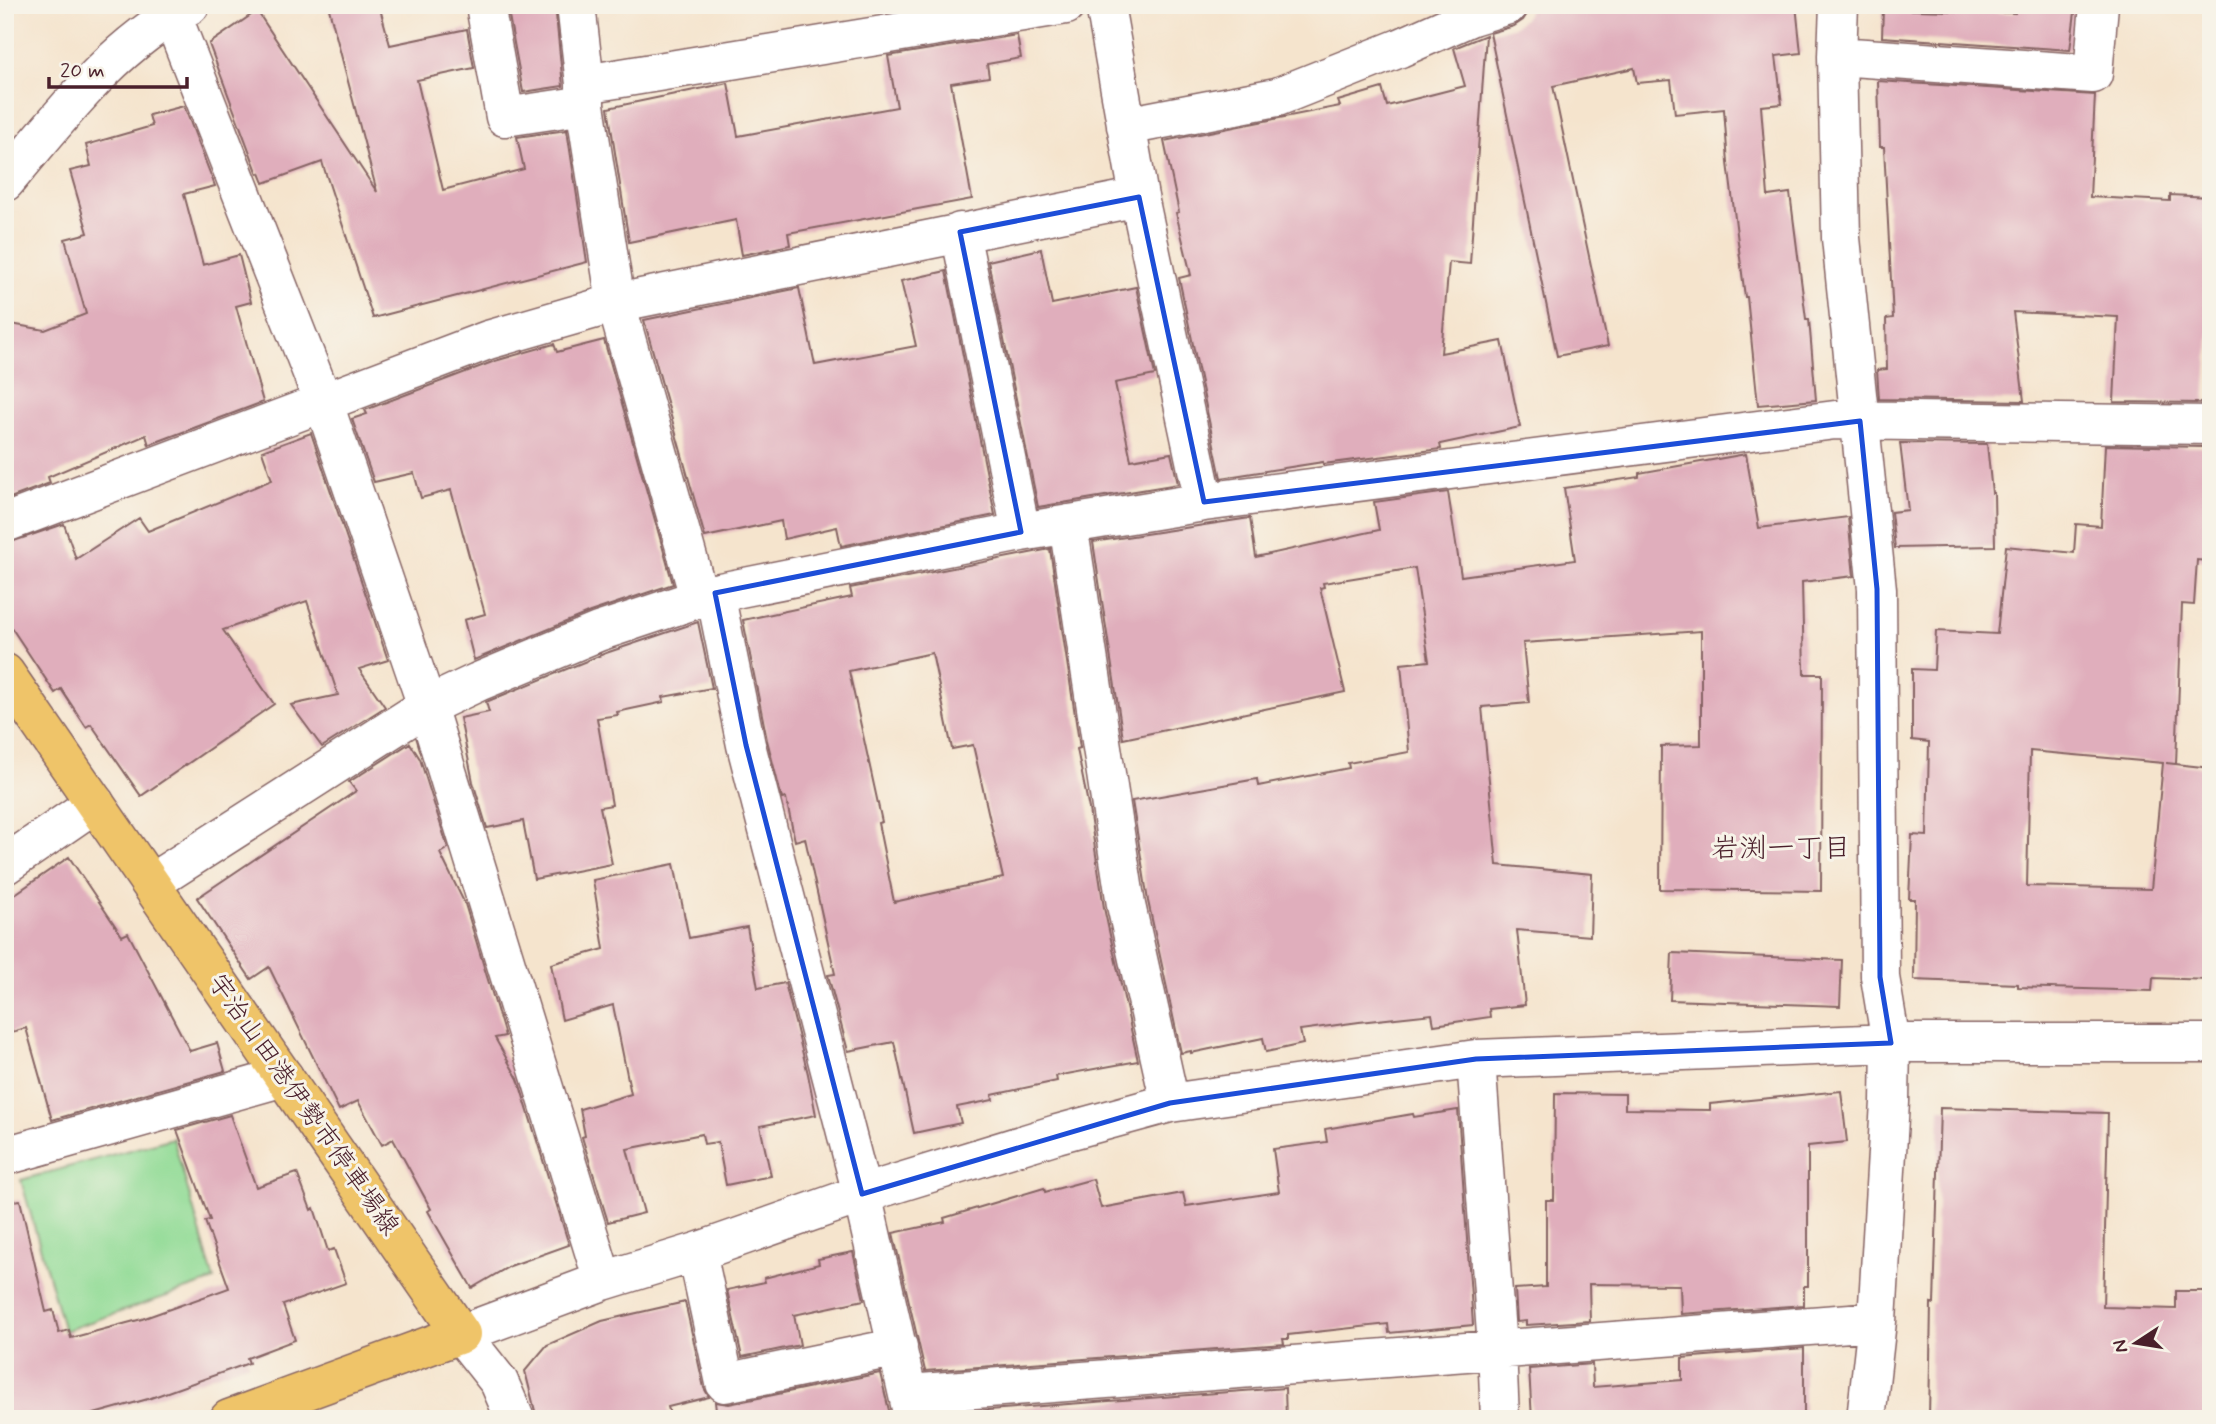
<svg xmlns="http://www.w3.org/2000/svg" width="2216" height="1424" font-family="Mynerve,'Klee One',sans-serif">
<rect width="100%" height="100%" fill="#f7f3e8"/>
<filter id="ink" filterUnits="userSpaceOnUse"><feTurbulence type="fractalNoise" baseFrequency=".0143" numOctaves="2"/><feDisplacementMap in="SourceGraphic" scale="14" xChannelSelector="R" yChannelSelector="G"/><feConvolveMatrix kernelMatrix="1 2 1 2 8 2 1 2 1" color-interpolation-filters="sRGB"/></filter>
<filter id="wash" filterUnits="userSpaceOnUse"><feTurbulence type="fractalNoise" baseFrequency=".00686" numOctaves="4" result="noise"/><feDisplacementMap in="SourceGraphic" scale="28" xChannelSelector="R" yChannelSelector="G"/><feGaussianBlur stdDeviation="1.57" result="paint"/><feColorMatrix in="noise" values="0 0 0 0 0 0 0 0 0 0 0 0 0 0 0 0 0 1.4 0 .05"/><feComposite in="paint" operator="in"/></filter>
<g filter="url(#wash)">
<rect width="100%" height="100%" fill="#f5e4cd"/>
<path fill="#92db96" stroke="#6e7d60" stroke-width="2" d="M173 1138 214 1280 64 1331 21 1180Z"/>
<g id="blocks">
<path fill="#e0aebc" fill-rule="evenodd" d="M328 5H379L390 45 467 29 474 68 417 80 443 190 524 169 517 137 567 130 587 262 373 318 322 162 264 183 260 173 258 174 209 44 257 11 377 192Z
M507 5H555L563 86 523 92Z
M1529 5H1796L1801 53 1776 56 1782 104 1761 106 1768 196 1790 193 1806 319H1809L1816 400 1758 405 1747 297H1745L1728 163 1724 109 1675 114 1671 80 1637 83 1634 68 1553 86 1608 346 1557 356 1490 33 1514 26 1523 20 1529 11Z
M2016 5H2076L2070 50 1882 37 1883 9 2015 13Z
M1017 35 1021 58 987 64 989 77 951 83 972 199 788 233 790 245 742 255 736 220 629 242 608 108 728 83 738 136 897 107 888 56Z
M1486 35 1470 264 1449 262 1441 353 1502 341 1520 427 1440 444 1441 449 1323 464V462L1221 478 1179 278 1191 275 1176 213 1179 212 1164 141 1340 106 1338 101 1382 88 1387 106 1465 86 1454 48Z
M1878 81 2095 95 2090 197 2170 201V195L2211 197V307L2205 403 2114 402 2118 317 2013 312 2024 401 1879 399 1877 370 1887 369 1886 319 1893 318 1884 147H1880Z
M184 106 215 186 184 194 203 265 239 255 251 302 236 306 263 402 151 444 149 445 146 435 48 477 50 483 5 500V323L45 330 86 314 65 239 88 233 70 171 91 166 86 145 152 126 149 115Z
M1041 249 1052 304 1136 287 1155 375 1115 383 1131 460 1171 453 1178 484 1038 507 988 261Z
M946 271 995 515 841 546 837 527 784 539 781 521 705 537 644 320 799 288 815 365 916 346 901 281Z
M604 340 673 584 590 612 474 660 464 620 485 614 451 490 421 498 414 473 374 482 352 419 367 414 365 410 495 361 554 344 557 352Z
M311 433 388 660 359 669 385 707 322 747 291 705 338 695 307 601 223 630 274 704 141 796 91 724 86 727 61 689 55 693 5 618V544L64 524 76 559 139 518 148 531 272 480 262 451Z
M1900 443 1987 444 1992 493H1994L1995 546 1895 548 1891 512 1908 510Z
M2105 445 2203 447V451H2211V534H2209L2207 561 2197 560 2194 605 2182 604 2176 764 2166 763 2211 768V980L2153 978 2152 991 2018 987V984L1914 980 1915 899H1909L1912 835 1927 836 1929 742 1912 740V669L1934 670 1936 631 1997 634 2006 546 2074 553 2076 524 2101 526ZM2030 751 2163 763 2151 889 2027 886Z
M1746 454 1759 528 1848 517 1854 576 1802 582 1804 674H1822L1821 891 1660 889 1661 746 1701 745V631L1523 643 1529 703 1482 707 1497 865 1592 874 1590 936 1517 930 1525 1005 1489 1009 1490 1017 1434 1025 1432 1014 1359 1022 1300 1030 1303 1044 1266 1052 1263 1038 1191 1053V1051L1181 1053 1148 901 1132 801 1257 779 1258 786 1349 768 1348 763 1409 752 1401 664 1429 661 1415 568 1323 583 1324 587 1320 588 1345 692 1123 739 1093 542 1250 518 1256 557 1379 530 1374 502 1448 492 1461 576 1575 560 1564 488 1639 477V473Z
M1050 549 1080 748 1077 749 1089 809 1104 908 1138 1061 1056 1076 1057 1081 992 1095 993 1100 957 1107 961 1123 914 1133 894 1042 848 1051 828 975 835 974 805 838 795 841 786 798 782 799 767 740 743 620 852 597 850 588ZM932 653 952 749 973 745 1003 878 894 902 878 823 882 822 849 671Z
M698 622 712 688 663 697 664 702 617 712 618 715 597 718 612 805 600 807 612 864 534 879 523 821 487 828 473 782 460 718 489 712 486 702 606 653Z
M410 743 420 759 448 848 440 853 465 904 505 1036 495 1038 518 1079 569 1245 510 1266 472 1288 428 1211 431 1209 393 1139 382 1145 358 1101 339 1110 269 967 251 979 197 898 356 791 349 782Z
M69 857 122 936 128 933 190 1051 217 1043 225 1071 52 1120 26 1028 5 1034V901Z
M674 864 689 938 747 927 758 988 785 983 808 1074 816 1115 760 1126 771 1176 726 1185 718 1142 704 1144 702 1134 627 1149 644 1213 608 1222 582 1137 585 1136 580 1109 631 1094 613 1005 562 1020 551 964 604 949 593 880Z
M1672 953 1842 960 1840 1006 1670 1000Z
M1841 1091 1847 1142 1808 1146V1286H1804V1305L1681 1314 1680 1285 1589 1284 1590 1321 1526 1325V1321L1517 1322 1515 1289 1546 1287V1200H1554L1555 1093 1625 1094V1109L1710 1110V1104Z
M1940 1108 2108 1113 2103 1307 2176 1309V1291H2211V1419H1929L1931 1303 1934 1304Z
M1458 1110 1473 1325 1389 1333 1388 1324 1288 1335V1339H1283L1284 1344 925 1371 893 1233 945 1222 944 1218 1044 1188 1045 1192 1093 1179 1101 1208 1183 1193 1186 1206 1279 1192 1273 1149 1327 1142 1325 1129 1413 1114 1414 1117Z
M230 1115 256 1187 297 1173 311 1210 314 1208 328 1251 334 1249 346 1283 283 1305 295 1340 247 1358 249 1363 148 1399 76 1419H5V1202L20 1200 46 1312 53 1310 59 1333 69 1330 71 1338 142 1319 229 1288 205 1221 210 1220 177 1130Z
M853 1252 864 1300 794 1315 800 1345 742 1357 727 1290 765 1282 764 1278 819 1264 818 1259Z
M685 1302 704 1388 709 1397 668 1407 671 1419H537L525 1371 547 1345 602 1321Z
M1804 1348V1419H1532L1529 1369 1592 1364 1593 1387 1682 1380V1358Z
M880 1373 891 1419H717L715 1402 729 1404Z
M1285 1388 1286 1419H934V1414Z"/>
</g>
</g>
<g filter="url(#ink)">
<use href="#blocks" fill-opacity="0" stroke="#866464" stroke-width="2"/>
<g fill="none" stroke-linecap="round" stroke-linejoin="round">
<defs>
<path id="minor" d="M168 5 323 401 427 706 603 1281
M485 5 505 117 585 105
M576 5 585 84V105L616 303 699 597
M1105 5 1139 197 1204 502
M1839 5 1837 56 1841 238 1877 589 1880 977 1891 1043 1890 1102 1877 1321 1866 1419
M1837 56 2093 74 2099 5
M585 84 1066 5
M1126 126 1277 97 1400 48 1472 16 1508 5
M5 182C61 116 112 46 190 5
M960 232 1021 532
M5 523 488 340 616 303 1139 197
M1068 524 1126 905 1170 1103
M715 593 746 745 862 1194 913 1417
M5 865 95 803
M151 883 427 706 478 682 598 632 715 593 1021 532 1204 502 1835 420 2211 425
M1476 1059 1497 1348 1500 1419
M5 1156 284 1077
M697 1252 725 1383 898 1347
M908 1394 1877 1321
M515 1419 499 1382 461 1334 603 1281 697 1252 862 1194 1057 1134 1170 1103 1476 1059 1891 1043H2211"/>
<path id="major" d="M5 673 461 1334 229 1419"/>
</defs>
<use href="#minor" stroke="#866464" stroke-width="41"/>
<use href="#major" stroke="#866464" stroke-width="41"/>
<use href="#minor" stroke="#fff" stroke-width="38"/>
<use href="#major" stroke="#efc469" stroke-width="38"/>
</g>
</g>
<path fill="none" stroke="#1d4ed8" stroke-width="5" stroke-linejoin="round" d="M1139 197 1204 502 1860 421 1877 589 1880 977 1891 1043 1476 1059 1170 1103 862 1194 746 745 715 593 1021 532 960 232Z"/>
<g text-anchor="middle" dominant-baseline="central" stroke-width="6" stroke-linejoin="round" paint-order="stroke">
<g font-size="26" fill="#4a1f2b" stroke="#f7f3e8">
<text transform="translate(303 1105) rotate(55)">宇治山田港伊勢市停車場線</text>
</g>
<g font-size="28" fill="#4a1f2b" stroke="#f7f3e8">
<text x="1781" y="849">岩渕一丁目</text>
</g>
</g>
<rect width="2216" height="1424" fill="none" stroke="#f7f3e8" stroke-width="28"/>
<g transform="translate(2136 1343) rotate(258)" stroke="#f7f3e8" stroke-width="5" paint-order="stroke">
<path d="M0-5L12 26L0 18L-12 26Z" fill="#4a1f2b"/>
<text y="-10" font-size="19" font-weight="bold" text-anchor="middle" fill="#4a1f2b">N</text>
</g>
<path d="M49 77v10h138v-10" fill="none" stroke="#4a1f2b" stroke-width="3.5"/>
<text x="60" y="77" font-size="21" fill="#4a1f2b" stroke="#f7f3e8" stroke-width="5" paint-order="stroke">20 m</text>
</svg>
